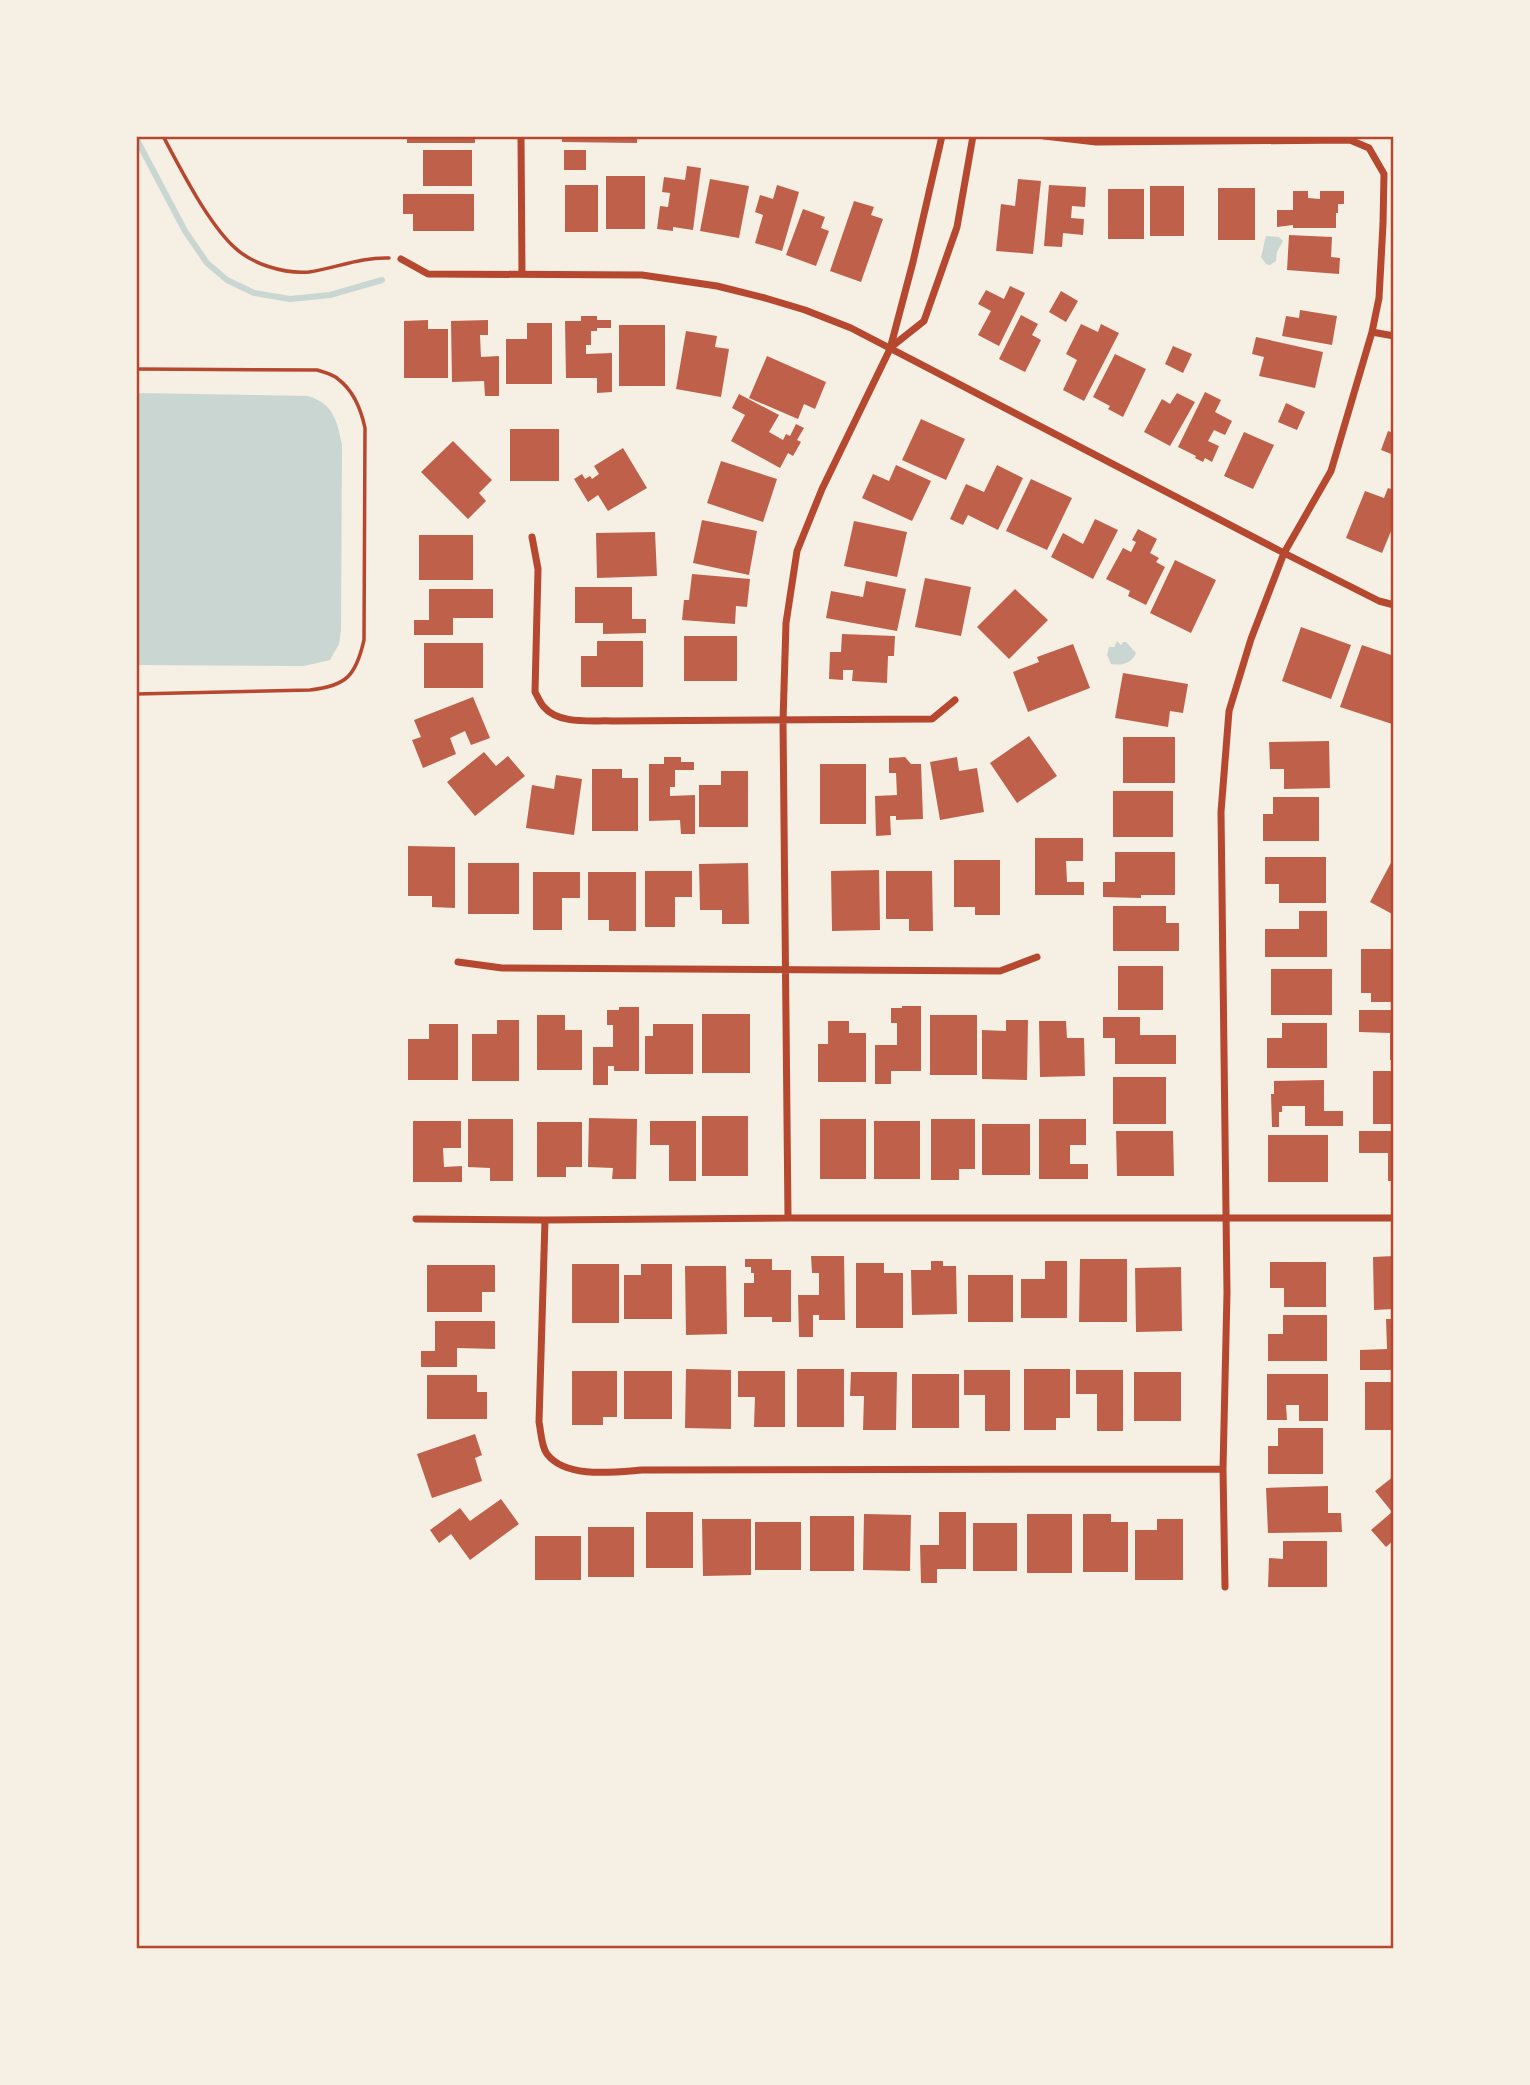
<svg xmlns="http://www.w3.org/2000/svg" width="1530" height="2085" font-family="Poppins,sans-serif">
<rect width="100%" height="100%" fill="#f6efe4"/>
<path fill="#c9d6d2" d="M1266 236 1279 237 1283 241 1277 252 1276 261 1270 265 1266 264 1261 257Z
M137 393 308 396C334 404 337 421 342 445L341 630 339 644 330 660 304 666 137 665Z
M1117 641 1121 645 1123 642H1126L1136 653C1132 663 1122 666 1111 664L1107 655 1109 647H1114Z"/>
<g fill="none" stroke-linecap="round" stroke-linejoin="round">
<path stroke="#c9d6d2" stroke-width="6" d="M136 138 185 231 207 263 227 280 254 293 290 299 330 295 382 280"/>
</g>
<path fill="#bf614a" d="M407 136H475V143H407Z
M562 136H637V143L562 142Z
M423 150H472V186H423Z
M564 150H586V170H564Z
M687 166 701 168 693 230 673 227V231L657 229 660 206 668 207 670 193 662 192 664 177 685 180Z
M606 176H645V229H606Z
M710 179 749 186 739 238 700 231Z
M1018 179 1041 181 1033 254 996 251 1001 204 1015 206Z
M565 185H598V232H565Z
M777 185 799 192 782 251 755 243 763 215 755 212 760 195 773 199Z
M1049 185 1086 187 1085 207 1072 206 1071 218 1084 219 1083 235 1063 233 1062 247 1044 246Z
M1150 186H1184V236H1150Z
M1218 188H1255V240H1218Z
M1108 189H1144V239H1108Z
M1293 191H1308V198L1320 199V191H1344V204H1338V213H1336V228H1293V225L1277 227V210H1293Z
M403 194H474V231H413V214H403Z
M854 201 874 207 871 215 883 219 861 282 830 271Z
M803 209 825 217 821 228 829 231 816 266 786 255Z
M1289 235 1332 237 1331 257 1340 258 1339 274 1287 270Z
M1010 286 1025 293 999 346 978 335 991 311 978 304 986 290 1004 299Z
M1061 291 1078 301 1066 322 1049 312Z
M1300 310 1337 316 1332 345 1282 336 1286 316 1299 318Z
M1021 315 1038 324 1032 335 1041 340 1025 372 999 359Z
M581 316H597V320H611V328H597V331H591V345H586V354L612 353V392L597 393V378H566L565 321H581Z
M428 320V329H448V378H404V321Z
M488 320V335H480L481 357 499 356V396H485L484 381 452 382 451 321Z
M527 323H552V384H506V339H527Z
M1081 324 1098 332 1101 324 1119 333 1084 401 1063 390 1077 360 1066 354Z
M619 325H665V386H619Z
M686 331 717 336 715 347 729 349 721 397 676 389Z
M1256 337 1323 352 1315 388 1259 376 1264 357 1252 354Z
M1173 346 1192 354 1183 373 1165 364Z
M1115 354 1146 369 1123 417 1108 409 1110 406 1093 397Z
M767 356 826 382 815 409 804 404 798 419 749 398Z
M1205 392 1221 400 1215 412 1232 421 1225 435 1214 430 1208 441 1219 446 1212 462 1205 458 1203 462 1195 458 1196 456 1178 447Z
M1177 393 1195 402 1170 446 1144 432 1162 399 1170 404Z
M739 394 779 415 769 432 783 440 786 434 790 436 796 424 804 428 797 440 801 442 793 456 788 453 780 468 731 441 745 415 732 408Z
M1286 403 1305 412 1297 430 1278 422Z
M921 419 965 439 946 480 902 460Z
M510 429H559V481H510Z
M1388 431 1394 433V455L1381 450Z
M1244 432 1274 445 1253 489 1224 476Z
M453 441 492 480 479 493 486 501 468 519 421 472Z
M623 448 647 488 608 511 598 495 588 502 574 479 582 474 585 479 590 476 592 479 599 474 594 466Z
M721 461 777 479 763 522 707 503Z
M896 465 931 481 912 521 862 498 873 474 889 481Z
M997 465 1023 478 998 530 968 515 963 525 950 519 966 484 984 492Z
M1031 479 1072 498 1047 550 1006 531Z
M1388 488 1394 490V524L1382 553 1346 538 1365 491 1384 498Z
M1095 519 1118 530 1093 579 1051 557 1063 533 1083 544Z
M702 520 757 531 749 575 693 563Z
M854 521 907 532 897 577 844 566Z
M1138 529 1157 539 1150 553 1159 558 1156 562 1165 567 1146 605 1128 596 1130 591 1106 579 1123 548 1131 552 1136 542 1132 540Z
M655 532 657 576 597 578 596 533Z
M419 535H473V580H419Z
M1175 560 1216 580 1191 633 1150 613Z
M692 574 750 579 747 607 736 606 735 624 682 620 684 600H689Z
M925 578 971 587 961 636 915 627Z
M866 581 906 589 897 631 826 618 831 591 863 597Z
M575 587H632V619H646V633L603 634V623H575Z
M429 589H493V618H453V635H414V620H429Z
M1015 589 1048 620 1009 659 977 627Z
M1301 627 1351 645 1331 699 1282 681Z
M842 634 895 636 894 656H888L887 683 852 681 853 670H843V680L829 679 830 652H841Z
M684 636H737V681H684Z
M597 641H643V687H581V656H597Z
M424 643H483V688H424Z
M1073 644 1090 688 1028 712 1013 672 1039 662 1037 657Z
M1362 645 1394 656V720L1392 724 1340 707Z
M1123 673 1188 684 1183 713 1170 711 1168 727 1115 718Z
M473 697 490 738 471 745 465 731 450 738 456 754 423 768 412 740 421 737 414 720Z
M1029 736 1057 776 1017 803 990 763Z
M1123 737H1175V783H1123Z
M1329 741 1330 788 1284 789V769H1270L1269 742Z
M484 752 496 766 508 756 525 776 475 816 447 782Z
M664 757H681V762H694V770H675V787H670V796L695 795V834H681L680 820 649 821V764H664Z
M905 757 911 764H921L923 819 896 820V816H890L891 835 876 836 875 796 897 795 896 773H889V758Z
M957 757 959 771 977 768 984 812 940 820 930 762Z
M820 764H866V824H820Z
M592 769H622V778H638V831H592Z
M721 771H748V827H699V785H721Z
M556 775 582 779 574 835 526 828 532 785 554 789Z
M1113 791H1173V837H1113Z
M1273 797H1319V841H1263V814H1273Z
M1035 838H1083V861H1066L1067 882H1084V895H1035Z
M408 846 455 847V908L432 907V896H408Z
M1115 852H1175V895H1141V898L1103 897V882H1115Z
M1265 857H1326V903H1279V884H1265Z
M1394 857V915L1370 902Z
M954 860H1000V915H975V907H954Z
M468 863H519V914H468Z
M748 863 749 924H722V910H700L699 864Z
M879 870 880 930 832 931 831 871Z
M645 871H692V897H675V927H645Z
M886 871H932L933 931H909V919H886Z
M533 872H580V898H562V930H533Z
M588 872H636V931H609V920H588Z
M1113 906H1166V923H1179V951H1113Z
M1299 911H1327V957H1265V929H1299Z
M1361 949H1394V1002H1371V993H1361Z
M1118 966H1163V1010H1118Z
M1271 969H1332V1015H1271Z
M902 1006H921V1071H891V1084H875V1045H897V1023H891V1008H902Z
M619 1007H639V1071H614V1066H608V1085H593V1047H613V1025H607V1010H619Z
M1359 1010H1394V1060H1390V1033L1359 1032Z
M702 1014H750V1073H702Z
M537 1015H565V1030H582V1070H537Z
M930 1015H977V1075H930Z
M1103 1017H1140V1035H1176V1064H1115V1038H1103Z
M497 1020H519V1081H472V1034H497Z
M1006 1020H1028L1027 1080 982 1079V1030L1006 1031Z
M828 1021H849V1033H866V1082H818V1044H828Z
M1039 1021H1066L1067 1038H1084L1085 1076 1040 1077Z
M1282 1023H1327V1068H1267V1038H1282Z
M429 1024H458V1080H408V1039H429Z
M653 1024H693V1074H645V1036H653Z
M1373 1071H1394V1124H1373Z
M1113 1077H1166V1124H1113Z
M1324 1080V1111H1343V1126H1305V1106H1282V1112H1279V1127H1272L1271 1094H1274V1081Z
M702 1116H748V1176H702Z
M589 1118 637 1119 636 1179H612L613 1168 588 1167Z
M468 1119H513V1181H490V1168L468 1167Z
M820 1119H866V1179H820Z
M931 1119H975V1169H959V1180H931Z
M1039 1119H1086V1145H1070V1164H1088V1179H1039Z
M413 1121H461V1148H443L444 1167 462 1166V1182H413Z
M650 1121H696V1181H669V1145H650Z
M874 1121H920V1179H874Z
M537 1122H582V1167H566V1177H537Z
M982 1124H1030V1175H982Z
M1116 1131H1173L1174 1176H1117Z
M1359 1131H1394V1181H1388V1153H1359Z
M1268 1135H1328V1182H1268Z
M811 1256H844L845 1320H819V1315H813V1337H799L798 1295H819V1273H812Z
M1394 1256V1309L1374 1310 1373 1257Z
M745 1259H772V1270H791V1322H772V1317H744V1283H754V1273H751V1267H745Z
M1080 1259H1127V1322H1079Z
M931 1261H943V1266H956L957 1314 912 1315 911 1270H931Z
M1045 1261H1067V1318H1021V1279H1045Z
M1270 1262H1326V1307H1284V1288H1270Z
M856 1263H884V1273H903V1328H856Z
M572 1264H619V1323H572Z
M641 1264H672V1319H624V1275H641Z
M427 1265H495V1292H482V1312H427Z
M685 1266H726L727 1334 686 1335Z
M1181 1267 1182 1331 1136 1332 1135 1268Z
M968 1275H1013V1322H968Z
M1283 1315H1327V1361H1268V1334H1283Z
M1386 1319H1394V1370H1360V1350L1387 1349Z
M435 1321H495V1349L457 1348V1367H421V1351H435Z
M686 1369 731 1370V1429L685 1428Z
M797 1369H844V1427H797Z
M1024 1369H1070V1418H1056V1430H1024Z
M964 1370H1010V1431H985V1395H964Z
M1076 1370H1123V1431H1097V1394H1076Z
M572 1371H617V1417H603V1425H572Z
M624 1371H672V1419H624Z
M738 1371H785V1427H754L755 1397H738Z
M851 1372H897L896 1430H863L864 1396H850Z
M1134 1372H1181V1421H1134Z
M912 1374H959V1428H912Z
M1267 1374H1328V1421H1299V1405H1286L1287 1420H1267Z
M427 1375H477V1392H487V1419H427Z
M1365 1382H1394V1430H1365Z
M1278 1428H1323V1474H1268V1446H1278Z
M475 1434 482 1455 475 1458 482 1481 432 1498 417 1454Z
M1394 1476V1540L1386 1547 1371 1530 1392 1512 1375 1491Z
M1328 1486V1513H1341L1342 1532 1268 1533 1266 1488Z
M501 1499 519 1524 470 1560 451 1534 439 1543 430 1530 460 1508 470 1521Z
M646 1512H693V1568H646Z
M939 1512H966V1569H937V1583H921L920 1545H939Z
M864 1514 911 1515 910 1571 863 1570Z
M1027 1514H1072V1573H1027Z
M1083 1514H1111V1522H1128V1572H1083Z
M810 1516H854V1571H810Z
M702 1519H751V1575L703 1576Z
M1157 1519H1183V1580H1135V1530H1157Z
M755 1522H801V1570H755Z
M973 1523H1017V1571H973Z
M588 1527H634V1577H588Z
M535 1536H581V1580H535Z
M1283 1541H1327V1587H1268L1269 1558 1283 1559Z"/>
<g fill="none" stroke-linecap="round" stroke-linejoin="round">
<path stroke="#b5482f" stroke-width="3.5" d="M163 136C181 170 207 221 233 246 251 264 284 274 309 272 336 268 361 257 389 258
M136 369 317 370C323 372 333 374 338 379 354 391 361 409 365 428L364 640C356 675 347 686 310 690L136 694"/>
<path stroke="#b5482f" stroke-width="7" d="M521 136 522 274
M1044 136 1096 142 1350 140 1369 148 1384 174 1383 224 1379 298 1372 332 1331 471 1284 553 1251 639 1229 711 1221 812 1227 1293 1223 1469 1225 1587
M401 259 428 274 642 275 717 286 765 298 805 310 851 328 1284 553 1379 601 1394 605
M1372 332 1394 336
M890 348 924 321 957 227 973 136
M532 537 538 569 535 692C538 697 540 703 544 707 559 725 592 720 613 721L932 719 955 700
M458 962 502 968 1000 971 1037 957
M788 1218 783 721 786 623 797 551 822 489 890 349 913 262 942 136
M416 1219 545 1220 788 1218H1394
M545 1220 539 1422C541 1431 541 1446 547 1454 566 1479 615 1472 642 1470L1223 1469"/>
</g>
<rect width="1530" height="2085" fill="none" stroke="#f6efe4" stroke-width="276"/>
<rect x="138" y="138" width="1254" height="1809" fill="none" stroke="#b5482f" stroke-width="2.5"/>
</svg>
